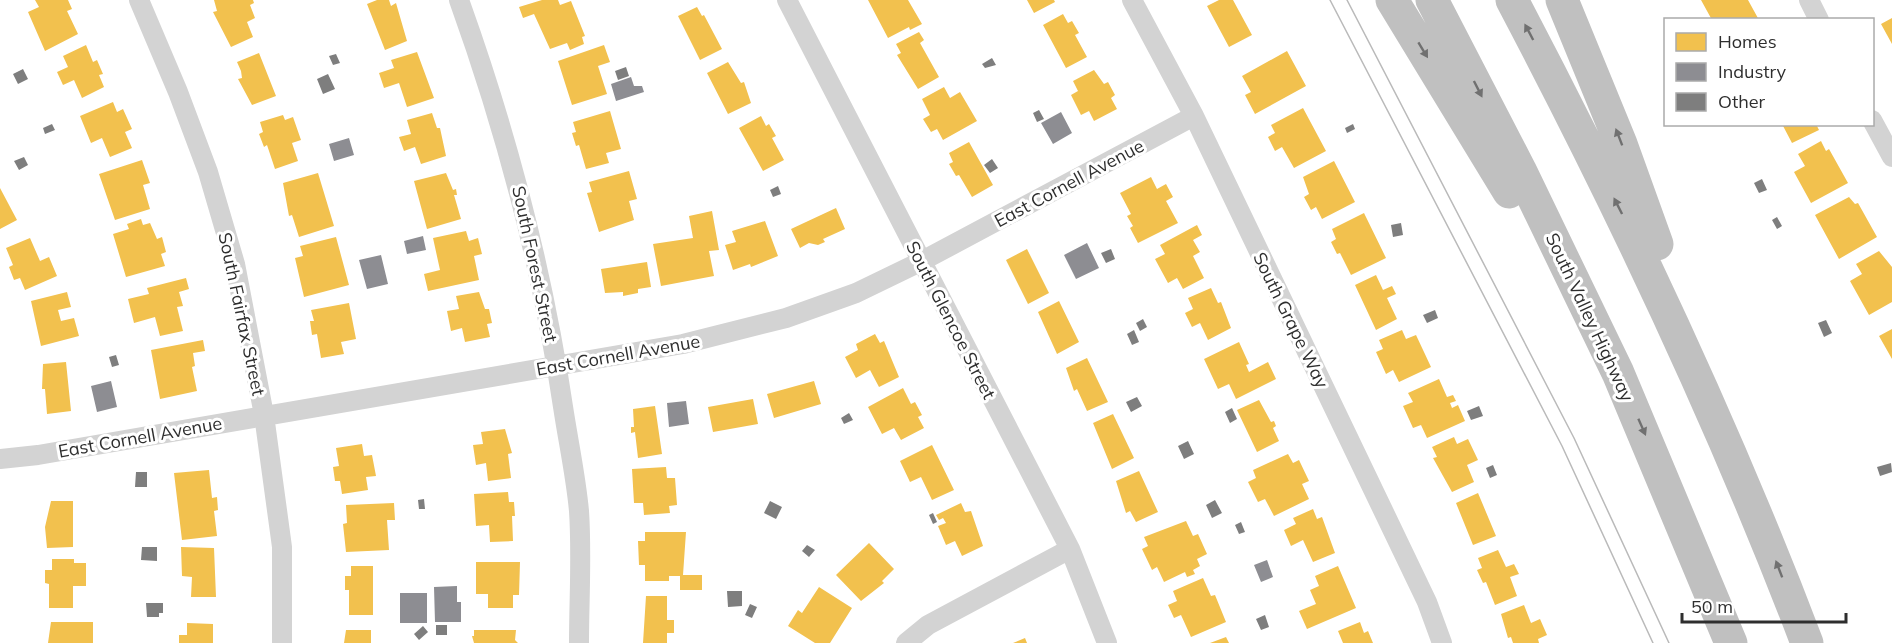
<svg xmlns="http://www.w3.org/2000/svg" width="1892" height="643" font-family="Mulish,sans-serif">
<rect width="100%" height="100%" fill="#fff"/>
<path fill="#f2c14e" d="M35 0H68L72 9 67 11 78 34 45 51 28 12 39 7Z
M214 0H253L254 3 250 5 255 18 247 22 253 37 231 47 213 12 217 11Z
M377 0H389L391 6 396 3 407 41 385 50 367 4Z
M542 0H558L560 5 571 1 585 36 582 37 584 44 570 50 567 43 550 49 534 14 523 18 519 7Z
M868 0H908L922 24 910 30 909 27 888 38Z
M1027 0H1054L1055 2 1034 13Z
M1219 0H1233L1252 35 1229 47 1207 6Z
M1701 0H1748L1759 20H1712Z
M697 7 702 16 704 15 722 49 700 60 678 16Z
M1063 14 1068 23 1072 21 1079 33 1075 35 1087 57 1066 68 1043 25Z
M1892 18V44L1881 24Z
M919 32 924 40 920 43 939 77 918 89 897 55 901 53 896 44Z
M86 45 93 62 97 60 103 74 99 75 104 87 82 98 74 80 63 85 57 72 68 67 63 56Z
M604 45 610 62 598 66 607 94 572 105 558 61Z
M1287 51 1306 86 1255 114 1245 95 1251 92 1242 76Z
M417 52 434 98 407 107 399 83 384 88 379 73 394 68 391 60Z
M259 53 276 96 252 105 238 79 242 78 241 71 237 62Z
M728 62 741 83 744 82 751 103 728 114 707 73Z
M1094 70 1104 84 1108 82 1115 95 1111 98 1117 109 1094 121 1089 111 1081 115 1071 95 1078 91 1073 81Z
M944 87 950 98 960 92 977 121 943 140 937 129 931 132 923 119 930 115 922 99Z
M113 102 117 112 123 109 132 129 125 132 132 148 110 157 102 138 91 143 80 116Z
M1303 108 1326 151 1294 168 1282 147 1275 151 1268 137 1275 133 1271 125Z
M610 111 621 149 606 153 609 163 586 169 579 145 576 146 572 133 576 132 573 122Z
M432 113 437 128H440L446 156 421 164 415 147 404 151 399 137 411 134 407 120Z
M283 115 285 120 293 117 301 140 292 143 298 161 275 169 267 145 264 147 259 134 263 132 260 122Z
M761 116 766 126 769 124 776 136 772 138 784 160 763 171 739 128Z
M1782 124H1816L1819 130 1792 143Z
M1821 141 1826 151 1829 149 1848 183 1811 203 1794 172 1805 166 1798 154Z
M969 142 993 185 972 197 959 175 956 176 949 164 953 162 949 153Z
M142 160 150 183 143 185 150 209 115 220 99 174Z
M1334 161 1355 202 1322 219 1316 207 1311 210 1304 197 1309 194 1303 177Z
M629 171 637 199 629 201 634 220 599 232 587 193 592 192 589 182Z
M318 173 334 226 299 237 292 215 289 216 283 183Z
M446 173 453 190 456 189 457 195H454L461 219 427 229 414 181Z
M1151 177 1157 189 1166 184 1173 197 1166 201 1178 223 1138 243 1130 228 1133 226 1127 216 1131 214 1120 193Z
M0 188 17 220 0 229Z
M1849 197 1855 204 1858 203 1877 237 1839 259 1815 215Z
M836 208 845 229 823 239 825 242 818 245 809 243 800 248 791 229Z
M712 211 719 250 709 251 714 276 661 286 653 244 693 238 689 216Z
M1364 213 1386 258 1351 275 1340 253 1337 254 1331 242 1336 239 1332 229Z
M141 219 143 225 150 223 157 239 162 237 166 252 161 254 165 266 126 277 113 234 129 229 127 224Z
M765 221 778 256 751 267 750 264 733 270 725 245 736 242 732 231Z
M1197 225 1202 235 1193 240 1200 252 1193 256 1204 278 1183 289 1177 278 1168 283 1155 259 1165 254 1160 245Z
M466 231 469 241 478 238 482 254 474 256 479 280 428 291 424 274 440 270 433 238Z
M336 237 349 285 304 297 295 258 303 256 300 246Z
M30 238 40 261 49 257 57 276 25 290 20 278 14 280 9 267 13 265 6 248Z
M1027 249 1049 293 1028 304 1006 260Z
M1879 251 1892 267V302L1869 315 1850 281 1862 274 1856 264Z
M647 262 651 287 638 289V293L623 296V292L605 293 601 269Z
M1376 275 1383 290 1392 286 1396 294 1387 298 1397 319 1376 330 1355 285Z
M186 278 189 289 179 292 183 306 177 307 183 331 160 336 155 317 134 323 128 299 149 294 147 288Z
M1211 288 1218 303 1221 302 1231 328 1208 340 1200 323 1192 327 1185 313 1193 309 1188 298Z
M67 292 71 307 58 310 61 321 74 318 79 336 41 346 31 301Z
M479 292 485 309H489L492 323 487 324 490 337 465 342 462 328 451 331 447 311 459 309 456 296Z
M1059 301 1079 342 1057 354 1038 312Z
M349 303 356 339 341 342 344 354 321 358 317 334 312 335 310 321H314L311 310Z
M1892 329V359L1879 336Z
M1402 330 1406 339 1416 335 1431 367 1399 382 1393 370 1386 374 1376 352 1383 349 1379 340Z
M875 334 880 343 884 341 899 377 879 387 870 370 856 378 845 357 858 350 856 344Z
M203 340 205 351 193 353 195 366 192 367 197 391 160 399 151 350Z
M1239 342 1249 364 1246 365 1249 372 1268 362 1276 379 1236 399 1229 384 1218 389 1204 359Z
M1087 358 1108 402 1087 411 1077 389 1074 391 1066 368Z
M66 362 71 411 47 414 45 389H42L43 364Z
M1439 379 1447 397 1453 395 1456 401 1450 403 1452 408 1458 405 1465 421 1427 438 1421 425 1413 428 1403 406 1413 402 1408 393Z
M814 381 821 404 774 418 767 394Z
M903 388 911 404 915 402 922 415 918 417 924 428 901 440 894 428 882 434 868 407Z
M753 399 758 424 713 432 708 407Z
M1259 400 1271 422 1274 421 1276 426 1273 428 1279 441 1257 452 1237 410Z
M655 406 662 454 638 458 635 432 631 433V427H634L633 409Z
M1113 414 1134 458 1112 469 1093 423Z
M505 429 512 453 508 454 511 478 488 481 486 463 476 465 473 445 483 444 481 432Z
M1454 437 1457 444 1468 439 1478 460 1467 465 1474 482 1452 492 1433 458 1437 457 1432 447Z
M362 444 364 456 372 455 376 476 366 477 368 490 342 494 340 481H335L333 467 339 466 336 448Z
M932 445 954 490 932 500 921 477 910 482 900 461Z
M1288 454 1293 463 1299 460 1309 481 1302 484 1309 499 1274 516 1265 499 1258 502 1248 482 1256 478 1253 470Z
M666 467 667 478H675L677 505 669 506 670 513 644 515 643 503H634L632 469Z
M209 470 212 498 217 497 218 510 214 511 217 536 182 540 174 473Z
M1139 471 1158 512 1136 522 1130 511 1126 513 1116 481Z
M508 492 509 502H514L515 516H512L513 541 490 542 489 525 476 526 474 494Z
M1478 493 1496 536 1473 545 1456 503Z
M51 501H73V547L47 548 45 527Z
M394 503 395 520H387L389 550 346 552 343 524 347 523 346 505Z
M961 503 965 512 971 511 983 546 962 556 955 541 946 545 938 526 946 523 943 518 939 520 936 515Z
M1313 509 1317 519 1322 517 1335 553 1313 562 1303 540 1291 546 1284 530 1296 524 1293 518Z
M1186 521 1193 536 1198 534 1207 554 1197 559 1200 566 1193 570 1195 574 1187 577 1185 572 1164 582 1157 567 1152 570 1142 549 1148 546 1144 537Z
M645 532H686L683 575H702V590H680V576H669V581H645V565H639L638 541H645Z
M869 543 894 569 882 581 884 583 861 601 836 575Z
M181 547 214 548 216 597H191L192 577 182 576Z
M1498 550 1506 567 1514 564 1519 574 1510 577 1517 596 1495 605 1486 582 1483 583 1477 570 1482 568 1478 558Z
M52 559H74V563H86V586H73V608H49V584L45 583V570H52Z
M476 562H520L519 595H513V608H488V594H476Z
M351 566H373V615H349V590H345V576H351Z
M1338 566 1356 608 1307 629 1299 611 1316 604 1310 590 1319 586 1315 576Z
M1203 578 1211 596 1215 595 1226 622 1191 637 1181 615 1174 618 1168 605 1177 601 1173 591Z
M819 587 852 608 830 643H815L788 626 798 610 802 613Z
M646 596H667V620H674V633H667V643H643Z
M1524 605 1531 623 1540 619 1547 635 1538 639 1539 643H1513L1511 637 1508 638 1501 614Z
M51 622H93V643H48Z
M1360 622 1364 633 1368 631 1373 643H1343L1338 631Z
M187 623 213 624V643H179V635H187Z
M346 630H371V643H344Z
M474 630H516L515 640 518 643H474L472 636H474Z
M1226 637 1229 643H1210Z
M1025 638 1027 643H1013Z"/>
<path fill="#8d8d92" d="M631 77 634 86H642L644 92 616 101 611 84Z
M1061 112 1072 133 1053 144 1041 123Z
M349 138 354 155 334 161 329 144Z
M423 236 426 250 407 254 404 241Z
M1087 243 1099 268 1076 279 1064 255Z
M381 255 388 284 367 289 359 260Z
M111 381 117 407 97 412 91 386Z
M686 401 689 424 669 427 667 403Z
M1267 560 1273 577 1261 582 1254 565Z
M457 586V602H461V622H435L434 587Z
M400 593H427V623H400Z"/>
<path fill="#7e7e7e" d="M336 54 340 63 333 65 329 56Z
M992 58 996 65 985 68 982 64Z
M626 67 629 76 618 80 615 71Z
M23 69 28 79 18 84 13 74Z
M328 74 335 89 323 94 317 79Z
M1039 110 1044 119 1037 122 1033 113Z
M52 124 55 130 45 134 43 128Z
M1353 124 1355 129 1347 133 1345 128Z
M24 157 28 165 19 170 14 161Z
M992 159 998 168 990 173 984 165Z
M1762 179 1767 190 1759 193 1754 183Z
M778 186 781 194 773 197 770 190Z
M1777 217 1782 226 1777 229 1772 220Z
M1401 223 1403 235 1393 237 1391 225Z
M1111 249 1115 259 1106 263 1101 253Z
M1435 310 1438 318 1427 323 1423 315Z
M1143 319 1147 327 1140 331 1136 323Z
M1826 320 1832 333 1824 337 1818 323Z
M1134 330 1139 342 1132 345 1127 334Z
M116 355 119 365 112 367 109 357Z
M1137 397 1142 406 1131 412 1126 402Z
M1479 406 1483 416 1471 420 1467 411Z
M1232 408 1237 419 1230 423 1225 412Z
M849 413 853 420 844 424 841 418Z
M1188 441 1194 454 1184 459 1178 446Z
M1891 463 1892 472 1880 476 1877 467Z
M1493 465 1497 475 1490 478 1486 468Z
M136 472H147V487H135Z
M424 499 425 509H419L418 500Z
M1215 500 1222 513 1212 518 1206 505Z
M770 501 782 507 776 519 764 513Z
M933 513 937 522 933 524 929 515Z
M1241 522 1245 532 1239 534 1235 525Z
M807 545 815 550 809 557 802 551Z
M142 547H157V561L141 560Z
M727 591H742V606L728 607Z
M146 603H163V613H159V617H147Z
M750 604 757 607 752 618 745 615Z
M1265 615 1269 627 1261 630 1256 619Z
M436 625H447V635H436Z
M423 626 428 632 419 640 414 634Z"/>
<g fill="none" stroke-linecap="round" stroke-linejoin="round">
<path stroke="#d3d3d3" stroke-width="20" d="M139 0 178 92 208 172 235 264 264 415 282 547V643
M459 0C508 136 543 270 564 413 569 445 576 478 579 511 582 555 579 600 579 643
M787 0 1070 549 1107 643
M1132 0 1194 116 1427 602 1442 643
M1809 0 1819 20
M1872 120 1892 157
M0 459 38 455 683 344 786 318 856 293 920 262 1194 116
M906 643 928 625 1070 549"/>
<path stroke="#c0c0c0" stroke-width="33" d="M1392 0 1509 192
M1432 0 1520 170 1618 373 1731 643
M1512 0C1622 209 1723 422 1807 643
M1562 0 1621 144 1657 244"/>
<path stroke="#bababa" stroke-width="1.5" d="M1330 0 1562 446 1653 643
M1347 0 1574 438 1669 643"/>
</g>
<defs><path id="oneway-solid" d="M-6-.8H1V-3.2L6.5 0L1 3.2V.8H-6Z" transform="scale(1.5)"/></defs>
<g fill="#707070">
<use href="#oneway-solid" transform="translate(1529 32) rotate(-118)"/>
<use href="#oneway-solid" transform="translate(1423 50) rotate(59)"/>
<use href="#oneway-solid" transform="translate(1478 89) rotate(63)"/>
<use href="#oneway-solid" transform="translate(1619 137) rotate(-111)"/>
<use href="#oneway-solid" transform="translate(1618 206) rotate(-117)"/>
<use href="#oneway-solid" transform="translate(1642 427) rotate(66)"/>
<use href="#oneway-solid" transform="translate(1779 569) rotate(-111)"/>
</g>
<g text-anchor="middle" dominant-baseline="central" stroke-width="6" stroke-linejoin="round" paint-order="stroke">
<g font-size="18" fill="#2e2e2e" stroke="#fff">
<text transform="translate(1069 183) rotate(-28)">East Cornell Avenue</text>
<text transform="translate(535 264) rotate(78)">South Forest Street</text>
<text transform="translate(242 314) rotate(78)">South Fairfax Street</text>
<text transform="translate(1590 317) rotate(65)">South Valley Highway</text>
<text transform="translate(951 320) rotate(63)">South Glencoe Street</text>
<text transform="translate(1291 320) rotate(64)">South Grape Way</text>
<text transform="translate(618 355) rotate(-10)">East Cornell Avenue</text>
<text transform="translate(140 437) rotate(-10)">East Cornell Avenue</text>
</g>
</g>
<rect x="1664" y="18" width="210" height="108" fill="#ffffff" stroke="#ababab" stroke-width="1.5"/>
<rect x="1676" y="33" width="30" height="18" fill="#f2c14e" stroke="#ababab" stroke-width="1.5"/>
<text x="1718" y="48" font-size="18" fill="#2e2e2e">Homes</text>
<rect x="1676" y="63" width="30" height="18" fill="#8d8d92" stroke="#ababab" stroke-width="1.5"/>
<text x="1718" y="78" font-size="18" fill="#2e2e2e">Industry</text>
<rect x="1676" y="93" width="30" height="18" fill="#7e7e7e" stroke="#ababab" stroke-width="1.5"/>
<text x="1718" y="108" font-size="18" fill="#2e2e2e">Other</text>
<path d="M1682 613v9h164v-9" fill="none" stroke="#2e2e2e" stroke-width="3"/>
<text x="1691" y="613" font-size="18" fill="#2e2e2e" stroke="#ffffff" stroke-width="4.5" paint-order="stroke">50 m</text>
</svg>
